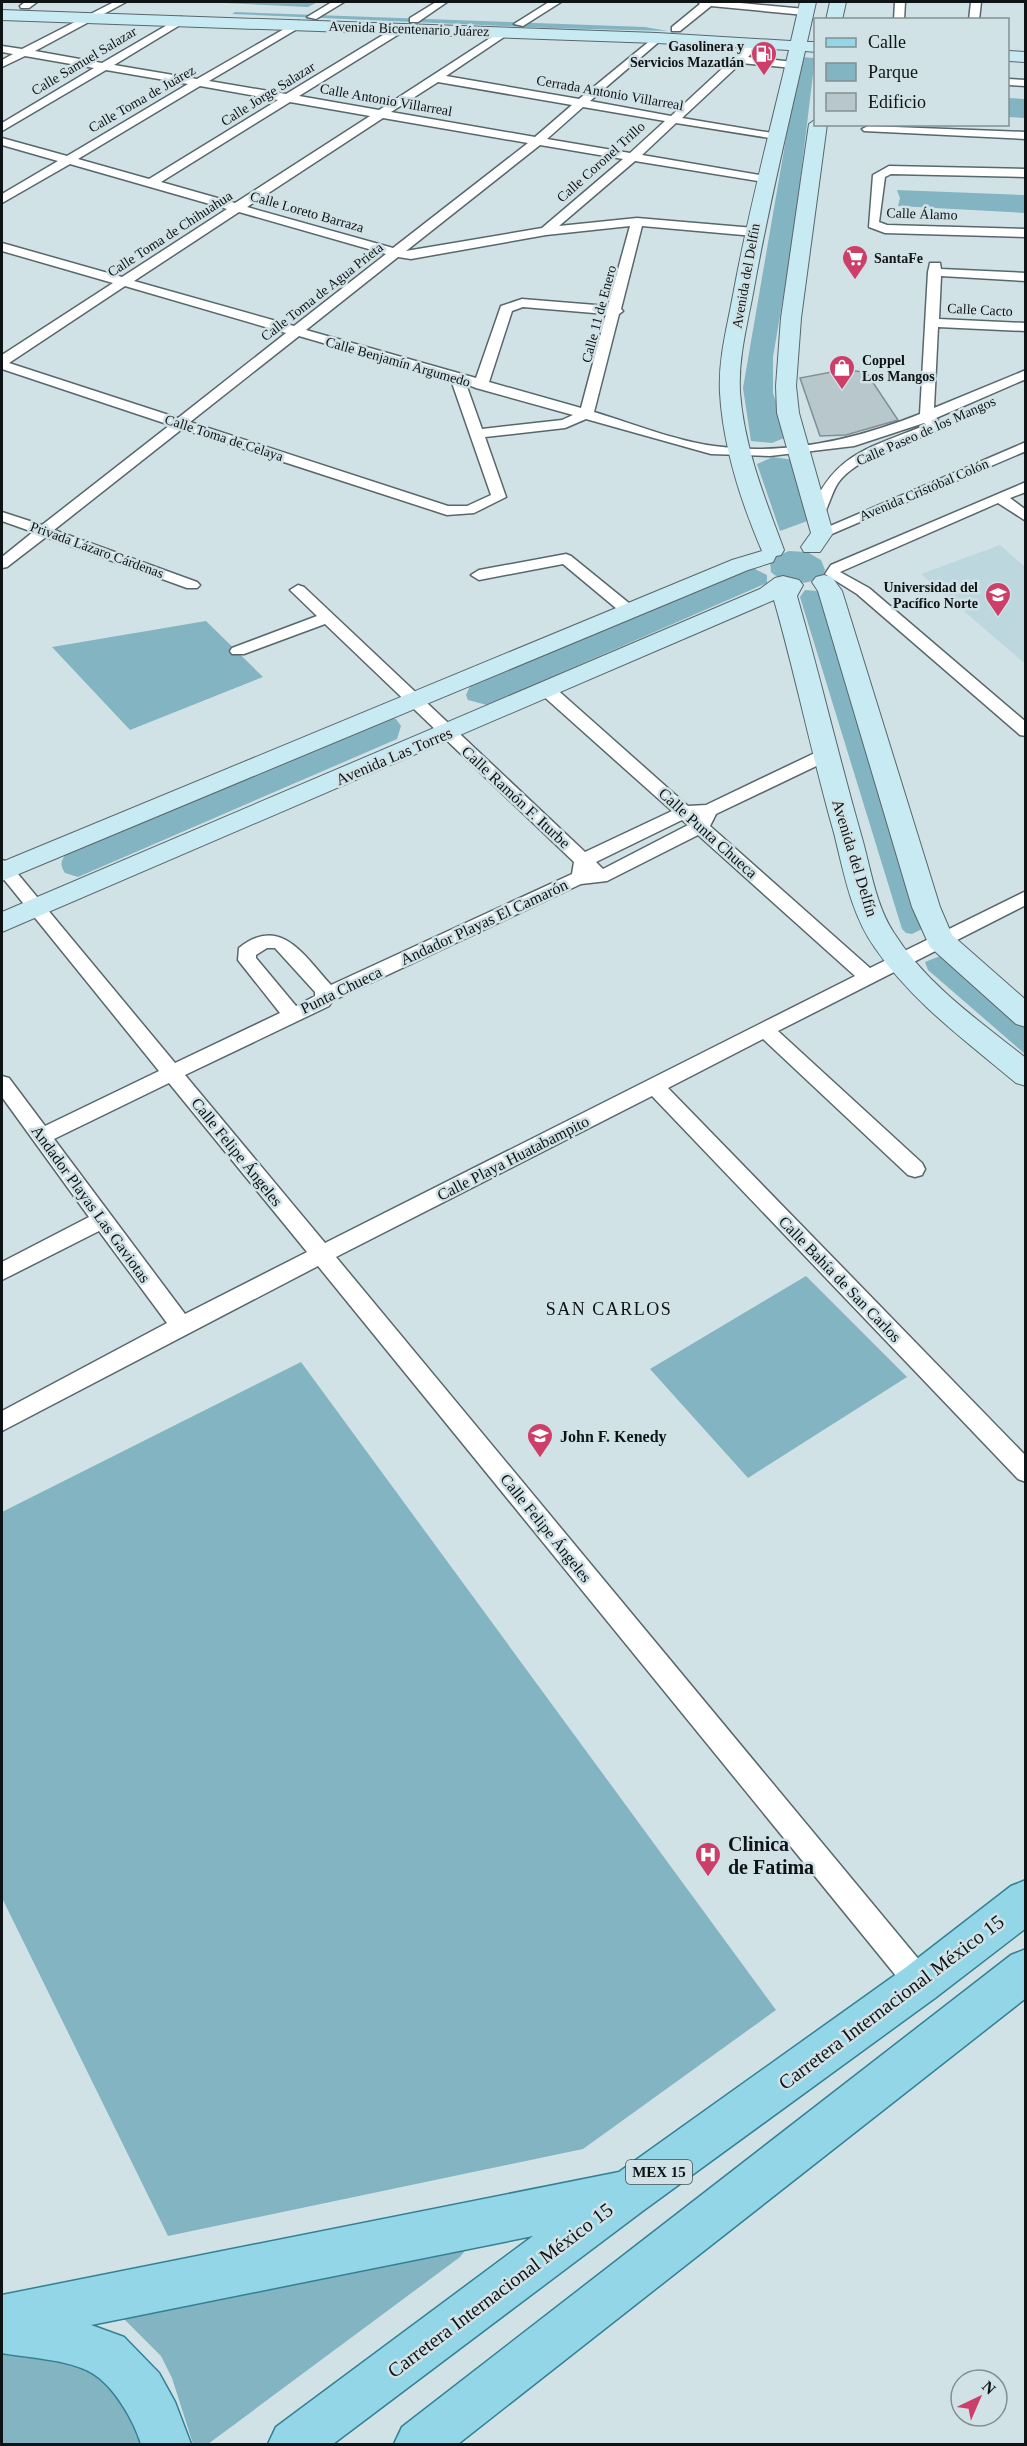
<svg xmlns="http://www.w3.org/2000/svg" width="1027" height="2446" font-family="Georgia,serif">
<rect width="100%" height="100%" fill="#d1e2e7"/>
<path fill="#bdd7df" d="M1000 545 1025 567 1026 661 1023 662 921 574Z"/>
<path fill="#83b4c2" d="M203 2H318L308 7Z
M235 12 645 27 668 31 550 28 232 14Z
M800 57 815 58 793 239 773 357V393L785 428 784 438 772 443 751 441 743 388Z
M1008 98 1025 99V118L1008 117Z
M897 190 1025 195V213L898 206 900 198Z
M773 457 794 460 810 520 780 531 757 464Z
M789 551 807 552 821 560 825 570 823 575C808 587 785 585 771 572L770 561 774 557Z
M751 567 767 575V583L487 705 468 700 466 695 470 686Z
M805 590 817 591 821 597 922 929 912 934 906 933 902 929 800 597Z
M206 621 263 677 130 730 52 647Z
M387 717 396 719 401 726 397 739 78 877 65 873C60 865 60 861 67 853Z
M940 956 1025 1025V1054L928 970 925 962Z
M806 1276 907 1377 748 1478 650 1369Z
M301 1362 776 2010 583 2149 168 2236 2 1898V1512Z
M472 2242 460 2257 208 2444H193L172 2378 161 2356 123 2318Z
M2 2349 95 2367 130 2413 144 2444H2Z"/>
<path fill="#b7c7cc" stroke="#7f8f94" stroke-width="1.5" d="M842 370 866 372 898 420 846 435 820 436 800 378Z"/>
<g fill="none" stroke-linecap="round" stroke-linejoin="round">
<defs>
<path id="street" d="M25 2H37L29 8H21L20 6Z
M114 2H126L35 51 102 63 181 17 185 18V22L114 65 197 79 298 21 302 22V26L209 81 286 94 396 27H404V31L299 96 379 110 501 31 510 33 446 76 579 99 657 35 661 36V40L590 101 671 116 752 41H760V45L748 57 793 62 799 65 793 68 741 63 682 118 778 134 784 138 782 140 676 123 642 155 766 176 772 180 770 183 635 161 559 226 637 218 754 228 760 232 754 236 642 226 621 309 623 311 619 314 594 412C631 423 676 441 714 446 784 456 855 440 920 414L928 272 930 263H940L941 269 1026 273V281L941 276 939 319 1026 323V331L938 327 934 408 1026 370V379L936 418 943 426 941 429C912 441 856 457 838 483 831 494 829 507 822 517L817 518 810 514C833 453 870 448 926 425L924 423 854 446 770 456 711 454 586 419 565 428 485 437 506 497 474 513 447 515 182 429 54 530 197 582 200 585 197 588H187L46 537 7 567 2 568V557L33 532 2 521V512L42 525 170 425 2 369V355L113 283 2 251V243L122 277 227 209 70 164 2 203V194L58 161 2 145V138L67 156 188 84 106 70 2 131V123L94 68 25 56 2 67V60L13 54 2 52V46L22 49ZM438 82 572 105 535 137 391 112ZM200 86 278 100 149 179 78 159ZM290 102 370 116 235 203 161 182ZM583 107 665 121 630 153 547 139ZM383 118 528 143 393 248 247 207ZM540 145 623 159 542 228 406 251ZM239 212 386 254 294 326 134 281ZM630 226 608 306 522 299 501 306 476 378 306 330 398 257 411 259 546 235ZM125 286 286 333 178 418 9 363ZM523 307 606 314 581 408 489 382 512 311ZM299 336 451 380 491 495 467 506H448L190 422ZM466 384 476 388 573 415 562 420 482 429Z
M332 2H344L316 19 307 17Z
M436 2H447L418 22H410V18Z
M549 2H561L523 26 514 24Z
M698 2H730L805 9 810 12 805 15 711 6 680 31H672V27L700 4Z
M895 2H905L904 20H894Z
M971 2H981L979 20H969Z
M1008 79 1026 80V86L1008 85Z
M868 126 1026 132V139L864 131 862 129Z
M889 166 1026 169V177L891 174 885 177 879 222 887 225 1026 229V237L885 233 869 227 873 175Z
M1026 442V451L827 536 822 538 814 533Z
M1026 482V492L1010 498 1026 510V521L998 503 840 572 869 588 1026 722V736L1020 735 857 594 825 574 831 565Z
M566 554 571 556 635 608 637 611 635 614H623L563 564 479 580 471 575 479 570Z
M298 585 304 587 585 852 672 811 541 694 539 690 547 685 553 686 688 806 706 805 819 751H831L833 755 831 759 716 814 710 826 870 968 1026 891V905L778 1031 922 1163 925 1169 922 1175 915 1177 908 1175 763 1039 668 1088 1026 1456V1482L1018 1479 652 1096 336 1257 930 1973 934 1983 930 1993 920 1997 910 1993 318 1266 2 1431V1411L167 1323 99 1231 2 1280V1262L89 1217 2 1097V1076L9 1078 45 1126 159 1071 2 877V860L8 862 175 1063 280 1013 238 960 239 948C281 914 305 957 331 985L572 874 574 862 325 624 244 654H232L230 651 232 648 317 616 290 590ZM682 820 688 825 603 869 596 862ZM698 835 855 976 325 1243 185 1075 329 1006 332 1001 581 884 607 881ZM267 948H275L315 992V996L296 1006 256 958V955ZM169 1083 307 1252 185 1314 54 1139Z"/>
<path id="secondary" d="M800 2H816L807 42H816V52L805 51C787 130 768 209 754 288 748 322 738 357 740 392 744 447 765 499 784 550L781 555 776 556 773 562 748 570 2 881V862L732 560 762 551C741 502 723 447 720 393 718 358 728 324 734 290 749 209 770 130 789 50L657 43 2 20V10L657 33 791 41Z
M830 2H846L842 20H826Z
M1008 51 1026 52V62L1008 61Z
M816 119V124H827L801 318 796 386 799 413 833 533 820 552H804L801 547 811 533 777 413 776 386 781 318 809 124Z
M824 575 832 577 842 591 940 907 952 935 1026 1000V1027L1016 1024 930 947 912 907 818 591 812 582 816 577Z
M783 576 799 580 803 585 797 596C820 676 839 758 862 838 871 870 876 906 894 933 926 984 979 1021 1026 1058V1086L1016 1083C966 1041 912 1002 875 948 851 914 844 873 834 833 812 756 796 677 774 600L2 932V912L760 589 775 578Z"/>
<path id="primary" d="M1026 1880V1928L935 1998 644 2210 333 2444H268L276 2427 533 2236 91 2325 124 2337 159 2373 175 2402 191 2444H141C134 2421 114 2386 92 2373 68 2359 28 2358 2 2353V2295L619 2172 905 1968 1011 1886Z
M1026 1949V1998L458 2444H394L402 2427 1011 1955Z"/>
</defs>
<use href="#street" stroke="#58676b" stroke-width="3"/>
<use href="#secondary" stroke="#58676b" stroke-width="2"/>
<use href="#primary" stroke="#348093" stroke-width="3"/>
<use href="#street" fill="#fff" fill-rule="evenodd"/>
<use href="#secondary" fill="#c8ebf3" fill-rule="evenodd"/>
<use href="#primary" fill="#92d6e7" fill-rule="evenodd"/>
</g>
<defs>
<symbol id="fuel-pin" viewBox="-11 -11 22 30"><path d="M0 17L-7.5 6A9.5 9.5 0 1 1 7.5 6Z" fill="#cd3f68" stroke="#d1e2e7"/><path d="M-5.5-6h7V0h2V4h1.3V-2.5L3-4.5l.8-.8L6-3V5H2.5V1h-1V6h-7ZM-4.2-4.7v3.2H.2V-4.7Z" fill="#fff"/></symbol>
<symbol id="supermarket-pin" viewBox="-11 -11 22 30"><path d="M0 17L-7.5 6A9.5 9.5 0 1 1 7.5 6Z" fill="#cd3f68" stroke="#d1e2e7"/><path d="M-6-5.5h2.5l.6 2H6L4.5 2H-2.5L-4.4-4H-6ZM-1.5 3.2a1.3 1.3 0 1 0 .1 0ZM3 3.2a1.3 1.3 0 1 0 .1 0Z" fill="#fff"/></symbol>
<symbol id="shop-pin" viewBox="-11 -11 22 30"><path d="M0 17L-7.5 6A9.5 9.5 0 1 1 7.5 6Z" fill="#cd3f68" stroke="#d1e2e7"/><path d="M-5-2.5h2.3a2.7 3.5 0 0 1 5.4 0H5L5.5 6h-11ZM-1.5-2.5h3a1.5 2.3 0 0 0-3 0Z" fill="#fff"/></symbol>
<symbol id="university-pin" viewBox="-11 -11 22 30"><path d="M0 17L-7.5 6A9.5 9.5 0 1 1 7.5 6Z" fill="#cd3f68" stroke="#d1e2e7"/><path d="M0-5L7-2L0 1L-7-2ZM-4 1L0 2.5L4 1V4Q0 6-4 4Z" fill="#fff"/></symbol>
<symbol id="school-pin" viewBox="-11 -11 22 30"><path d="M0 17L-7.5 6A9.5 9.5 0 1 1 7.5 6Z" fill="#cd3f68" stroke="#d1e2e7"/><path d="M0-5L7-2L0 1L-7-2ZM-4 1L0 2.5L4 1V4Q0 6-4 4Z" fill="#fff"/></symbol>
<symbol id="hospital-pin" viewBox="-11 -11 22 30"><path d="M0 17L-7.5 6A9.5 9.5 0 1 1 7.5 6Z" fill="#cd3f68" stroke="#d1e2e7"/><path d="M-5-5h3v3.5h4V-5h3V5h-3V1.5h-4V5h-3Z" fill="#fff"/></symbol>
</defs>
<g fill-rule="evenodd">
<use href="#fuel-pin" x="749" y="39" width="30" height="40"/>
<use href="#supermarket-pin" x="840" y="243" width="30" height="40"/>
<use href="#shop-pin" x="827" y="353" width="30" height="40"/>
<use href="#university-pin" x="983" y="580" width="30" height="40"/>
<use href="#school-pin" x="525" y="1421" width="30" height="40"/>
<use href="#hospital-pin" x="693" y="1840" width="30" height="40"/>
</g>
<g text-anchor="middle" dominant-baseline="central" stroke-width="5" stroke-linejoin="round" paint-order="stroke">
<g font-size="14" fill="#0e1315" stroke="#d1e2e7">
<text transform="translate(409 29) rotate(2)">Avenida Bicentenario Juárez</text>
<text transform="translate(84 61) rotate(-31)">Calle Samuel Salazar</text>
<text transform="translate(610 93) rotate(10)">Cerrada Antonio Villarreal</text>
<text transform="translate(268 94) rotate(-32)">Calle Jorge Salazar</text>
<text transform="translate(142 99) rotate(-30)">Calle Toma de Juárez</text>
<text transform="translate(386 100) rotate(10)">Calle Antonio Villarreal</text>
<text transform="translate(601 162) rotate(-42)">Calle Coronel Trillo</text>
<text transform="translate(307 212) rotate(16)">Calle Loreto Barraza</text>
<text transform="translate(922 214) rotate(2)">Calle Álamo</text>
<text transform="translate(170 234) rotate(-33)">Calle Toma de Chihuahua</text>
<text transform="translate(746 276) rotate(-80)">Avenida del Delfín</text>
<text transform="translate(322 292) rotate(-38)">Calle Toma de Agua Prieta</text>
<text transform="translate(980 310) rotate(3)">Calle Cacto</text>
<text transform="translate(599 314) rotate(-75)">Calle 11 de Enero</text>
<text transform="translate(398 362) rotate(16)">Calle Benjamín Argumedo</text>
<text transform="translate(926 431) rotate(-24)">Calle Paseo de los Mangos</text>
<text transform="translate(224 438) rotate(18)">Calle Toma de Celaya</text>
<text transform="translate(924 490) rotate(-23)">Avenida Cristóbal Colón</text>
<text transform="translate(97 550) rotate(20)">Privada Lázaro Cárdenas</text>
</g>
<g font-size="14" font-weight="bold" fill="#0e1315" stroke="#d1e2e7" text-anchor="end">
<text x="744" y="46">Gasolinera y<tspan x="744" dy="16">Servicios Mazatlán</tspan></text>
<text x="874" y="258" text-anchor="start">SantaFe</text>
<text x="862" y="360" text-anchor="start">Coppel<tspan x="862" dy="16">Los Mangos</tspan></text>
<text x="978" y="587">Universidad del<tspan x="978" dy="16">Pacífico Norte</tspan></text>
</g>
<rect fill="#d1e2e7" stroke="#485154" stroke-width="1.5" x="626" y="2160" width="66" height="24" rx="4.5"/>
<g font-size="15" font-weight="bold" fill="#0e1315">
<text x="659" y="2172">MEX 15</text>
</g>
<g font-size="16" fill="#0e1315" stroke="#d1e2e7">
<text transform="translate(394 756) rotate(-23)">Avenida Las Torres</text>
<text transform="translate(516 797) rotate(43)">Calle Ramón F. Iturbe</text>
<text transform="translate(708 833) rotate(42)">Calle Punta Chueca</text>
<text transform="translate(855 858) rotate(73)">Avenida del Delfín</text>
<text transform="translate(484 922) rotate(-25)">Andador Playas El Camarón</text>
<text transform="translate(341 990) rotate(-26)">Punta Chueca</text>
<text transform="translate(237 1152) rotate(51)">Calle Felipe Ángeles</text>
<text transform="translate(513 1158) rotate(-27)">Calle Playa Huatabampito</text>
<text transform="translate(91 1204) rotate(54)">Andador Playas Las Gaviotas</text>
<text transform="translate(840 1279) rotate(46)">Calle Bahía de San Carlos</text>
<text transform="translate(546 1528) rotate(51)">Calle Felipe Ángeles</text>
</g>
<g font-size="16" font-weight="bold" fill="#0e1315" stroke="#d1e2e7" text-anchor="start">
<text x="560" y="1436">John F. Kenedy</text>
</g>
<g font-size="18" letter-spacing="1.5" fill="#0e1315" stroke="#d1e2e7">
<text x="609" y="1309">SAN CARLOS</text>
</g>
<g font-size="20" font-weight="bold" fill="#0e1315" stroke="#d1e2e7" text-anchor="start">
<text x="728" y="1844">Clinica<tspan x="728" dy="23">de Fatima</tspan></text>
</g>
<g font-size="20" fill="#0e1315" stroke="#d1e2e7">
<text transform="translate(891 2002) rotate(-37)">Carretera Internacional México 15</text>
<text transform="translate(500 2290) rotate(-37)">Carretera Internacional México 15</text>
</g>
</g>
<rect width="1027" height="2446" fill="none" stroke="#0e1315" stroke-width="6"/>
<rect x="814" y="18" width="195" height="108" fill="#d1e2e7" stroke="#838f93" stroke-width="1.5"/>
<rect x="826" y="38" width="30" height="9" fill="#92d6e7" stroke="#838f93" stroke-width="1.5"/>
<text x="868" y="48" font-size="18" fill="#0e1315">Calle</text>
<rect x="826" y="63" width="30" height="18" fill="#83b4c2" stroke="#838f93" stroke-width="1.5"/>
<text x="868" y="78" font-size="18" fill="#0e1315">Parque</text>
<rect x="826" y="93" width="30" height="18" fill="#b7c7cc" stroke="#838f93" stroke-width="1.5"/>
<text x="868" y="108" font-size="18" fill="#0e1315">Edificio</text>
<g transform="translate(979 2398) rotate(44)"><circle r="28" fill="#d1e2e7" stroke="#838f93" stroke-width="1.5"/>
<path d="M0-4.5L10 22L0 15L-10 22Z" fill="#cd3f68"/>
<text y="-9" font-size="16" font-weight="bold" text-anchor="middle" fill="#0e1315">N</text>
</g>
</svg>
